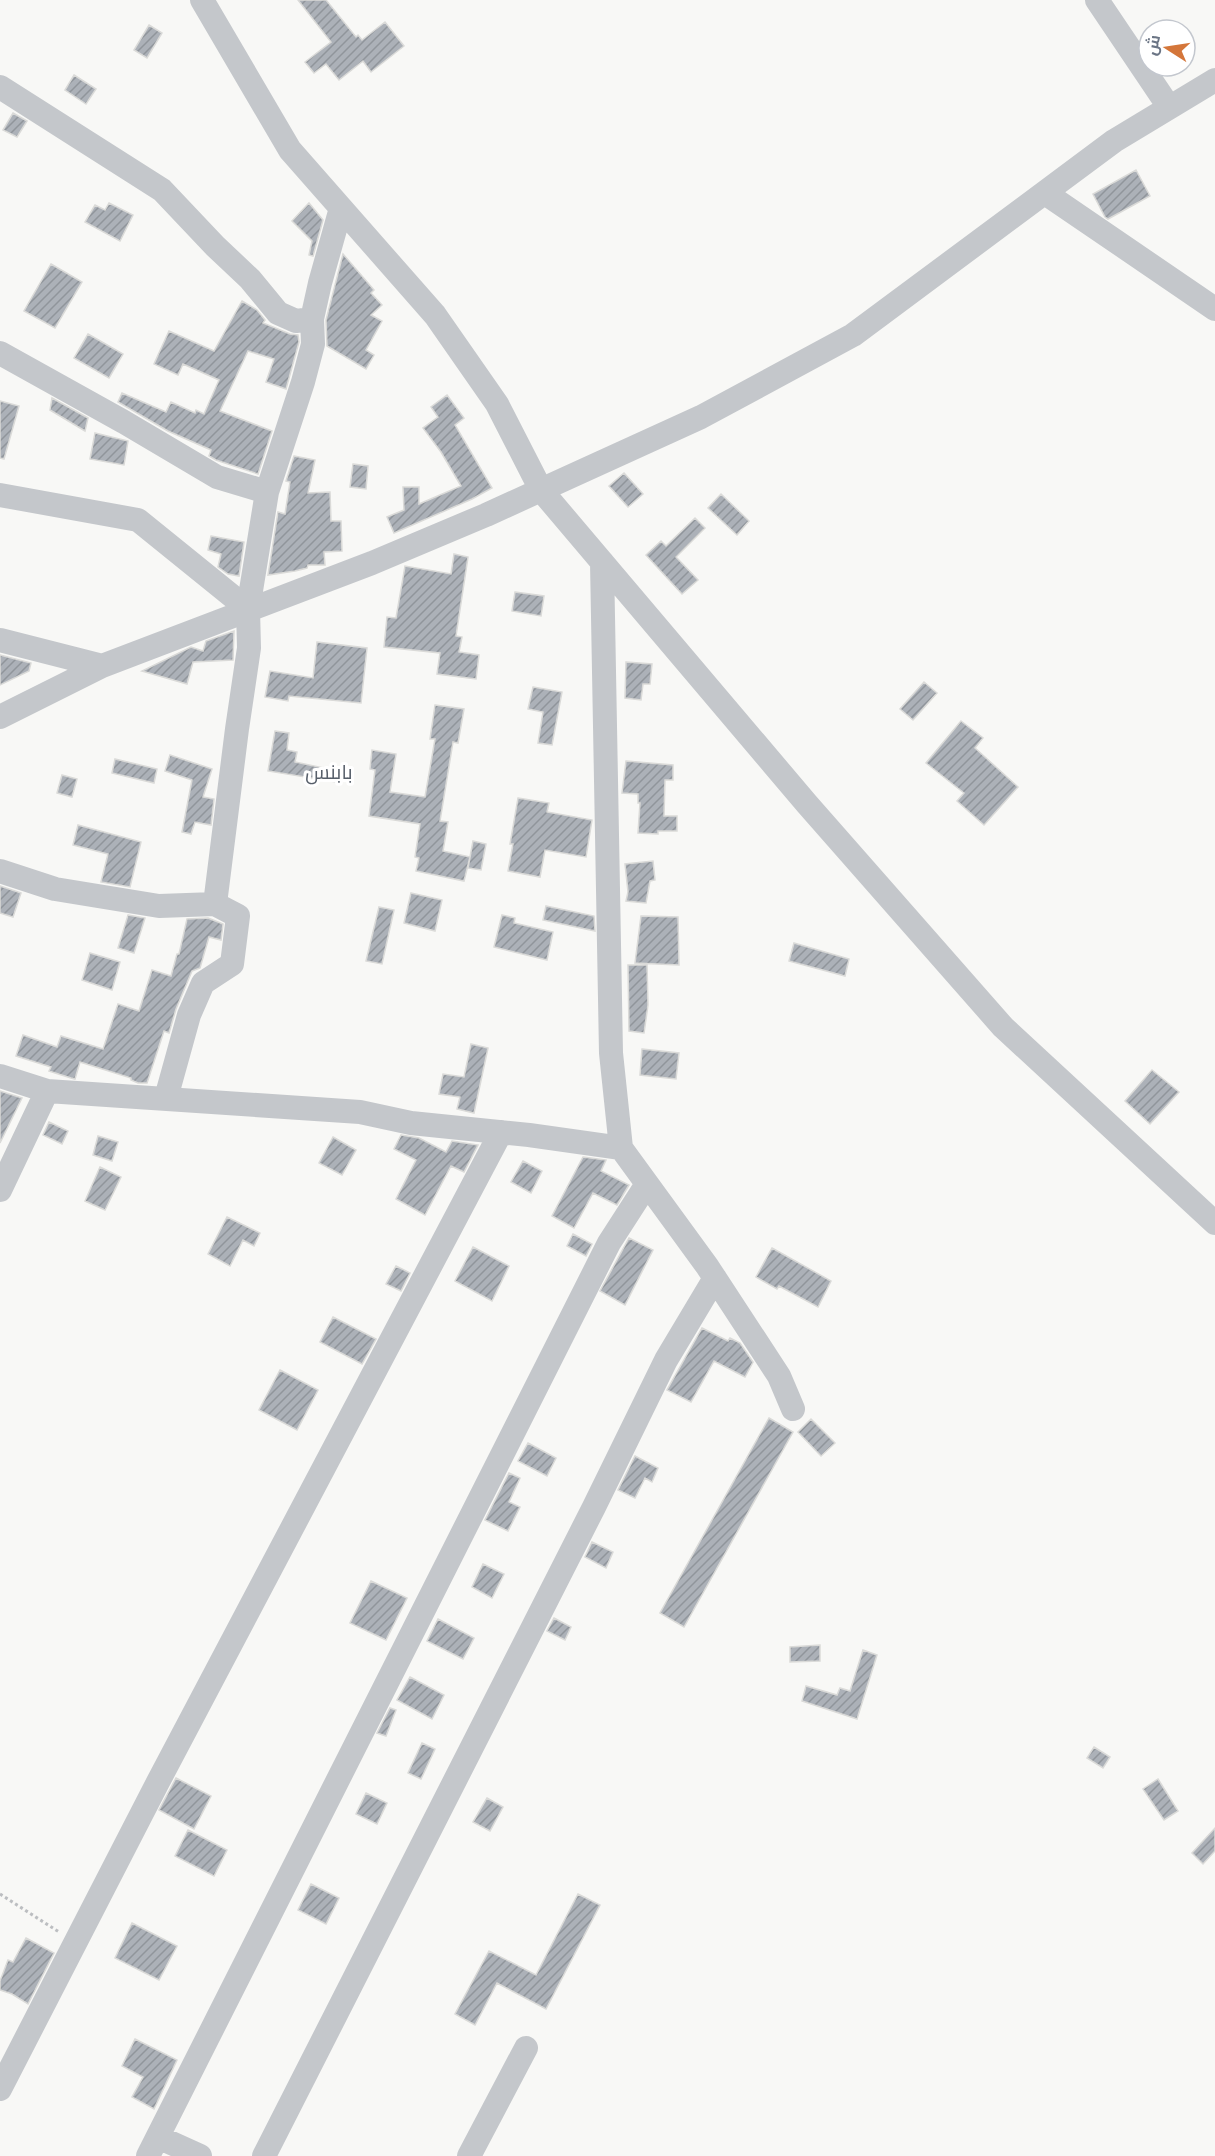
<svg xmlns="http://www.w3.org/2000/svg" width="1215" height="2156" font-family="'Fira Sans',Cairo,sans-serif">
<defs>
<pattern id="building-hatch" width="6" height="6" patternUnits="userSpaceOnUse" patternTransform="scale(1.5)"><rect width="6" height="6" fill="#acb1b8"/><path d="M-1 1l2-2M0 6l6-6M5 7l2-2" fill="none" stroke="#90959b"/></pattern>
</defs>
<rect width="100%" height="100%" fill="#f8f8f6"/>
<path fill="url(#building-hatch)" stroke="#dadad8" stroke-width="1.5" d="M298 0H326L356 37 358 35 362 40 385 22 404 46 371 72 363 61 339 80 326 64 314 73 305 62 331 42Z
M149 25 162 33 147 58 134 50Z
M74 75 96 89 86 104 65 90Z
M13 113 27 121 17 137 3 130Z
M1136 170 1150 196 1108 219 1105 217 1093 194Z
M109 203 133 215 120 241 85 222 95 205 105 210Z
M309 203 323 220 313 256 309 255 312 241 292 221Z
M343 254 374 290 371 293 382 305 371 315 382 321 366 350 374 355 366 369 327 346 326 320Z
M51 264 82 282 55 328 24 311Z
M242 301 257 310 265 320 263 323 290 334 298 335 299 342 286 389 266 382 274 359 248 351 220 411 272 431 258 474 216 460 209 456 211 450 168 431 118 402 122 393 166 412 171 402 195 413 196 410 204 414 219 380 183 364 178 375 154 364 169 331 214 351Z
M88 334 123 354 109 378 74 358Z
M447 395 464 418 455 425 492 488 472 499 394 533 387 517 404 510 403 487H419V504L461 486 441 452 423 428 438 417 431 407Z
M52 398 88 418 85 431 50 410Z
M0 401 19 406 4 459 0 458Z
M95 433 128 441 124 465 90 459Z
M294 456 315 460 308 493 330 492 331 521H341L342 551 324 552 325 565H308L307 568 295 571 268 575 278 512 285 514 290 482 286 481Z
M353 464 368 466 366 489 350 487Z
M624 473 643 494 628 507 609 486Z
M721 494 749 521 737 535 708 508Z
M695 518 705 528 676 557 698 580 682 594 646 555 661 541 666 546Z
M211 536 244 542 239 576 228 574 218 567 221 554 208 550Z
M454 554 468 557 456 636 462 637 459 652 479 655 476 679 437 674 440 653 384 647 387 617 396 618 405 566 451 574Z
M515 592 544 596 541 616 512 611Z
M234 631 233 660 193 662 187 684 142 671 191 647 203 651 206 641Z
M317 642 367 648 361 703 289 696 288 701 265 697 270 671 313 678Z
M0 655 31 663 29 671 0 685Z
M626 662 652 664 650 684H643L641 700 625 698Z
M924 682 937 693 913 720 900 709Z
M533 687 562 692 552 745 538 743 543 712 528 709Z
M435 705 464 709 458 743 453 742 440 821 448 822 443 851 470 857 464 881 416 871 419 858 415 857 420 824 369 816 375 770 370 769 372 750 396 754 390 792 425 797 435 739H430Z
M961 721 983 738 975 748 1018 787 984 825 957 801 964 793 926 763Z
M275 731 289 733 287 750 297 752 295 762 338 771 336 782 268 771Z
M170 755 212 769 203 797 214 799 211 825 195 822 191 834 182 832 192 780 165 771Z
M115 759 157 769 154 783 112 773Z
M626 761 673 765V780H665L664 816H677V831H658V834L638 833 640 803H638V794L622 793Z
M62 775 77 779 72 797 57 793Z
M518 798 549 803 547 812 592 820 586 857 545 850 540 877 508 871 513 844H510Z
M78 825 141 842 130 887 101 882 108 854 73 845Z
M473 841 486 844 481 870 468 868Z
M653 861 655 880 650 881 646 903 626 901 628 892 625 864Z
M0 886 21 893 13 917 0 913Z
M411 893 442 900 435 931 404 923Z
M546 906 594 916 595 931 543 920Z
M379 907 394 910 382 964 366 961Z
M128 915 145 918 134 953 118 948Z
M502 915 515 918 514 923 553 932 547 960 494 947Z
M641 916 678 917 679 965 635 963Z
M208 918 223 924 221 940 209 937 200 968 192 971 176 1009 169 1033 164 1031 147 1083H138L131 1080V1078L80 1062 75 1079 71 1078 49 1071 51 1067 16 1056 23 1035 57 1047 61 1036 103 1049 118 1004 139 1011 152 970 171 976 177 954H179L187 919Z
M794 943 849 959 845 976 789 961Z
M90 953 120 962 112 990 82 980Z
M628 965H647L648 1005 644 1033 629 1031Z
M471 1044 488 1048 474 1113 457 1109 460 1097 439 1094 443 1074 464 1077Z
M642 1049 679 1053 676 1079 640 1075Z
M1152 1070 1179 1092 1150 1124 1125 1101Z
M0 1091 22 1098 0 1143Z
M49 1122 68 1131 62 1144 43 1135Z
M401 1135 419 1138 446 1152 452 1141 478 1145 464 1172 451 1166 425 1215 396 1199 416 1160 394 1149Z
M98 1136 118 1142 112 1161 93 1155Z
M333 1137 356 1150 342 1175 319 1163Z
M583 1157 606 1160 601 1171 629 1185 617 1205 593 1193 574 1228 552 1216Z
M523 1161 542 1171 531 1193 511 1182Z
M100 1167 121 1177 105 1210 85 1201Z
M227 1217 260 1233 254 1246 243 1240 230 1266 208 1254Z
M573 1234 592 1244 586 1256 567 1246Z
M629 1238 653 1250 625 1305 600 1291Z
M473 1247 509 1266 492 1301 455 1281Z
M772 1248 831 1281 818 1307 779 1286 777 1289 756 1277Z
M396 1266 410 1273 401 1291 386 1284Z
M333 1317 376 1339 362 1364 320 1342Z
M702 1328 728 1341 730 1338 740 1343 753 1362 745 1377 714 1361 691 1402 667 1390Z
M280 1370 318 1390 297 1430 259 1410Z
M769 1418 793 1432 684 1627 660 1613Z
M811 1419 835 1443 821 1456 798 1432Z
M528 1443 556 1458 547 1476 518 1461Z
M635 1456 658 1468 652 1482 645 1478 635 1498 618 1490Z
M509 1473 520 1478 509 1502 520 1507 508 1531 485 1520Z
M592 1542 613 1552 606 1568 585 1557Z
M483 1564 504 1574 492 1598 472 1587Z
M371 1581 407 1598 386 1640 350 1623Z
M554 1618 571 1627 565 1640 547 1631Z
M438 1619 474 1638 463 1659 427 1641Z
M820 1645V1661L790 1662V1647Z
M863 1650 877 1655 857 1719 802 1701 806 1686 837 1695 840 1688 850 1691Z
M410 1677 444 1695 432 1719 397 1700Z
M390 1708 396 1710 386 1736 377 1733Z
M422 1743 435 1749 421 1779 408 1773Z
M1094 1747 1110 1757 1103 1768 1087 1758Z
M176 1778 211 1796 194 1829 159 1810Z
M1158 1779 1178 1811 1164 1820 1143 1789Z
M366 1793 387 1803 377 1824 356 1814Z
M487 1798 503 1807 490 1831 473 1822Z
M1215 1828V1851L1203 1864 1192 1853Z
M188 1830 227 1850 214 1876 175 1856Z
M311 1884 339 1898 326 1924 298 1910Z
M578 1894 600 1905 546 2009 497 1983 475 2025 455 2014 489 1951 536 1975Z
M132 1923 177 1946 159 1980 115 1958Z
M26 1938 54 1953 28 2004 12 1994 0 1990V1981L8 1960 13 1962Z
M135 2039 177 2060 154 2109 132 2097 143 2077 122 2066Z"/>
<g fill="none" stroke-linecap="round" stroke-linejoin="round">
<path stroke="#bcbec1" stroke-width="3" stroke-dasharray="3 3" stroke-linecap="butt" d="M0 1894 59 1932"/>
<path stroke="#c4c7cb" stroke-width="24" d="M202 0 290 150 435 315 497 404 541 490 807 804 1003 1027 1215 1223
M1097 0 1169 107
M0 87 162 190 215 246 250 279 278 313 296 321 312 319
M1045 193 1215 309
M0 353 124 422 217 477 267 492 248 609 249 648 237 729 215 904 238 916 232 964 203 983 189 1015 166 1098
M267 492 303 382 313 344 312 319 320 283 341 208
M0 495 138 520 248 609
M602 562 611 1053 621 1148 707 1266 779 1376 793 1409
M0 640 102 666
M0 717 102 666 372 563 486 515 701 417 853 335 1114 141 1215 80
M0 871 55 889 159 906 215 904
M0 1076 47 1091 360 1112 411 1123 529 1135 621 1148
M0 1190 47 1091
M0 2089 158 1782 501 1132
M158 2137 200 2156
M148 2156 609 1243 647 1184
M264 2156 594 1507 666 1360 715 1278
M469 2156 526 2048"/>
</g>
<g text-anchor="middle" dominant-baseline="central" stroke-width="6" stroke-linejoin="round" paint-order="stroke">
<g font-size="20" fill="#575f6a" stroke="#fff">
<text x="329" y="772">بابنس</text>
</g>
</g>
<g transform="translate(1167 48) rotate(282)"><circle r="28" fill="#ffffff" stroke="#c3c7ce" stroke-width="1.5"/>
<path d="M0-4.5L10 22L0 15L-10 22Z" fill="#d4763a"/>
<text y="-9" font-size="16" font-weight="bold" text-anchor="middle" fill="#6a7484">ش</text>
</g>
</svg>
